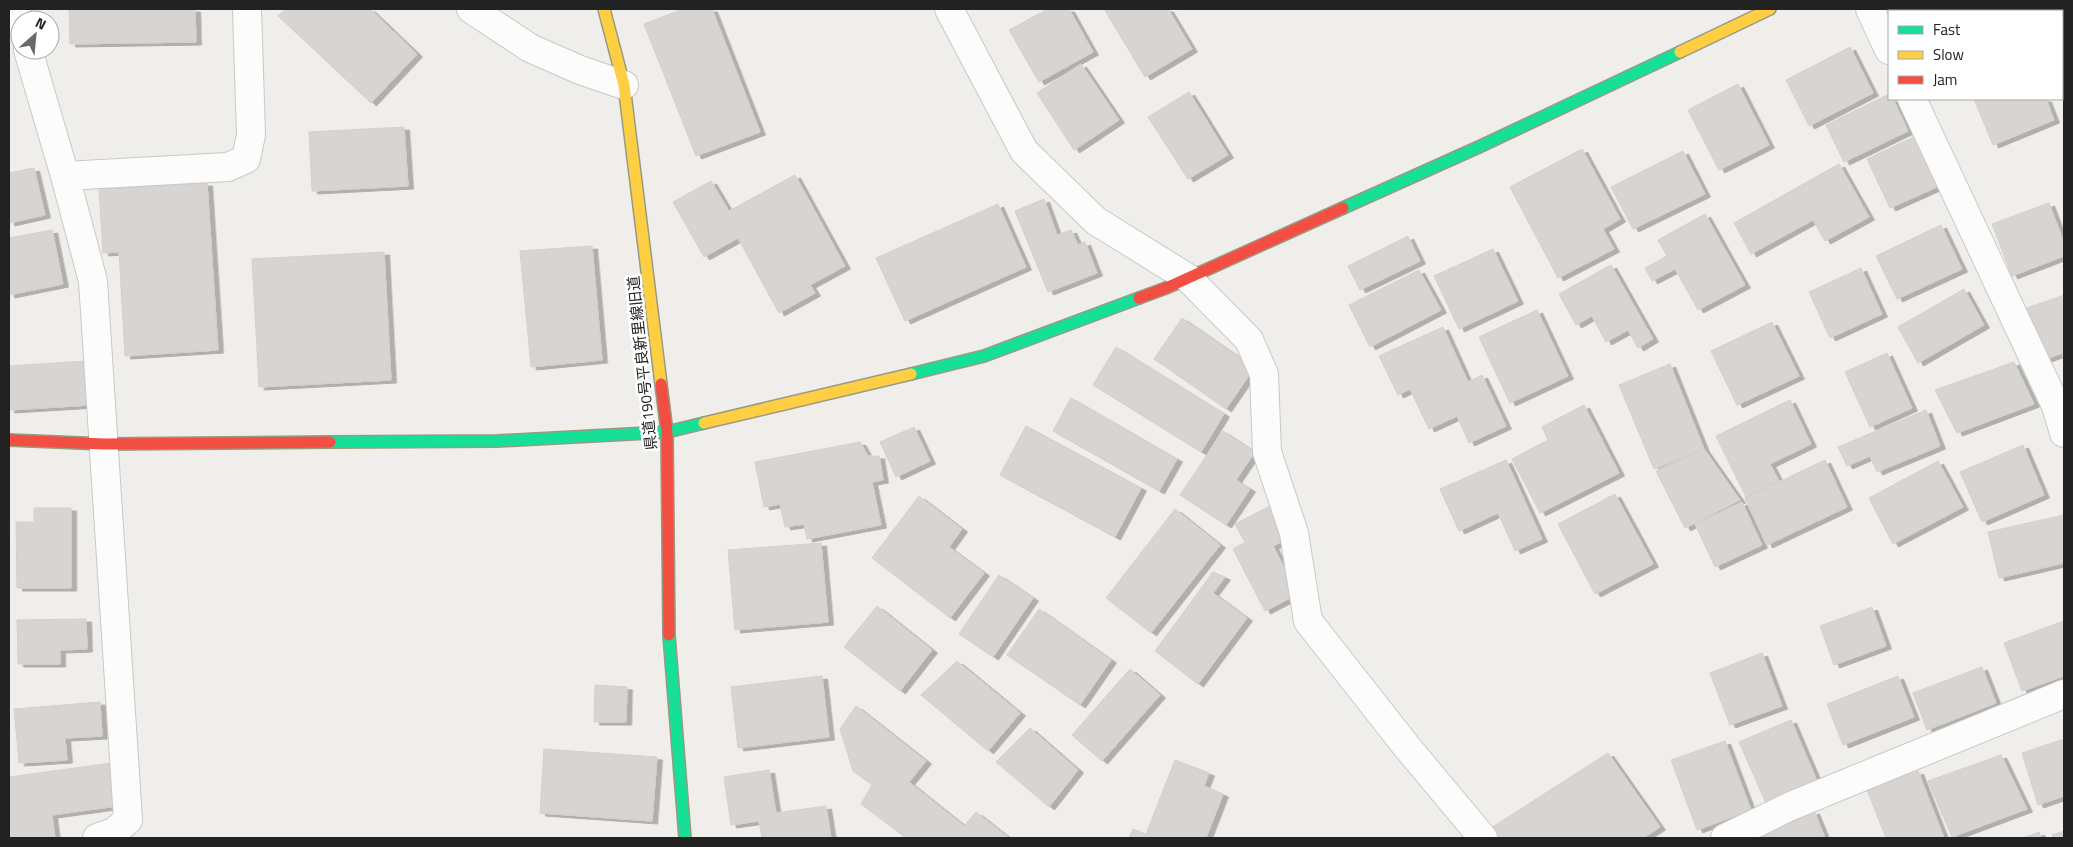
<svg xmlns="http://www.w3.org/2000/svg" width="2073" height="847" font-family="'Titillium Web','Noto Sans JP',sans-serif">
<defs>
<filter id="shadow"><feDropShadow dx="5.5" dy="3" stdDeviation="0" flood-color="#0004"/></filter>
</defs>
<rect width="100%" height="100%" fill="#f0eeeb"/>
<path fill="#d7d4d2" stroke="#d3d0cc" filter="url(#shadow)" d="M69 9H195L196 42 70 44Z
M285 9H370L417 54 371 103 278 16Z
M683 9H712L760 132 696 156 644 24Z
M1048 9H1069L1093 52 1039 82 1009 30Z
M1104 9H1168L1192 49 1145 77Z
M1899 9H2021L2022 11H1900Z
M1850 47 1873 93 1809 126 1786 80Z
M1081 64 1119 120 1074 150 1037 93Z
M1738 84 1769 145 1719 170 1688 110Z
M1189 92 1228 155 1188 179 1148 117Z
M1889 94V99H1893L1908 131 1844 162 1826 125Z
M1974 99H2046L2054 120 1993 145Z
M404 127 408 186 312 191 309 132Z
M1916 136 1939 186 1890 208 1867 159Z
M1582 149 1620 219 1603 229 1614 249 1558 278 1510 187Z
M1683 151 1705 194 1633 229 1611 187Z
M1839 164 1869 217 1825 241 1813 220 1751 254 1734 223Z
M34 168 45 215 9 223V173Z
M795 175 845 266 810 285 815 293 779 313 738 238 704 257 673 202 711 181 729 211Z
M207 183 218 350 125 356 119 252 103 253 99 189Z
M1044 199 1057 235 1071 230 1078 245 1085 242 1097 273 1048 292 1015 211Z
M2049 203 2064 243V256L2012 276 1992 224Z
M998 204 1026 267 905 321 876 258Z
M1705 214 1745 285 1698 310 1675 269 1652 281 1645 268 1667 256 1658 240Z
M1941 225 1962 269 1897 299 1876 256Z
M52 230 63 284 9 295V238Z
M1408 236 1420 261 1360 290 1348 266Z
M592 246 602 360 531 367 520 251Z
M1493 249 1518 301 1459 329 1434 276Z
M384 252 391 380 259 387 252 259Z
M1611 265 1653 339 1638 348 1628 330 1606 342 1592 316 1576 325 1559 294Z
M1861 268 1882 314 1830 338 1809 292Z
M1419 270 1441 310 1370 347 1349 305Z
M1964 289 1984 325 1918 363 1898 327Z
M2064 295V359L2062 353 2046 359 2027 308Z
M1537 310 1568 376 1510 403 1479 337Z
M1182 318 1254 368 1226 409 1154 359Z
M1772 322 1799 376 1737 405 1711 351Z
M1443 327 1468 382 1482 375 1506 426 1469 443 1457 416 1429 429 1410 389 1398 395 1379 356Z
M1116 347 1224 414 1201 452 1093 385Z
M1887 353 1912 408 1870 427 1845 372Z
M87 361 90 405 9 410V366Z
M2014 362 2034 404 1957 433 1935 390Z
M1670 364 1704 449 1654 469 1619 385Z
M1071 398 1177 459 1159 491 1053 431Z
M1790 400 1811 444 1770 464 1779 481 1746 497 1716 436Z
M1584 405 1619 473 1540 513 1512 459 1548 440 1542 427Z
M1926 410 1940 446 1877 472 1870 456 1847 466 1838 447Z
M1026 426 1141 488 1115 537 1000 475Z
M914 427 930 461 896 477 880 442Z
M1223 431 1255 452 1236 480 1250 489 1226 525 1180 495Z
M860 442 868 456H879L883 480 872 482 881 525 807 539 804 524 785 527 780 504 764 507 755 462Z
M2023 445 2044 495 1982 522 1960 472Z
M1704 449 1740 500 1685 528 1656 471Z
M1506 460 1542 539 1515 551 1498 513 1459 531 1440 489Z
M1825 460 1847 507 1767 545 1745 498Z
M1938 461 1963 507 1893 544 1869 498Z
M1615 494 1653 564 1595 594 1558 524Z
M919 496 962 529 949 547 984 573 950 618 872 558Z
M1742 502 1762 545 1715 567 1695 524Z
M1270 506 1287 539 1273 546 1298 594 1265 611 1233 549 1245 542 1235 524Z
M34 508H71V588H17L16 522H34Z
M1175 509 1220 545 1151 633 1106 598Z
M2064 515V563L1999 578 1988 532Z
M821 543 828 622 735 630 728 550Z
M1213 572 1225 577 1213 593 1247 618 1198 684 1155 651Z
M999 575 1033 598 993 657 959 634Z
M877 606 932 650 900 691 844 647Z
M1872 607 1886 646 1834 665 1820 626Z
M1039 609 1111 660 1080 705 1007 655Z
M86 619 87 649 60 650V664H18L17 620Z
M2064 621V676L2022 691 2004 643Z
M1762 653 1782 706 1730 725 1710 673Z
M957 661 1020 713 988 751 921 695Z
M1982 667 1996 703 1927 730 1913 693Z
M1130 669 1160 695 1102 761 1072 735Z
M822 676 829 737 738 748 731 687Z
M1898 676 1914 717 1843 745 1827 704Z
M595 685 627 687 626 722H594Z
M100 702 102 736 65 738 67 760 19 763 14 709Z
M856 706 926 761 909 782 964 826 976 812 1009 838H906L861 804 872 785 853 771 840 729Z
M1791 720 1817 781 1766 803 1739 742Z
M1030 728 1078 770 1049 807 996 762Z
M2064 739V796L2038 805 2022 753Z
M1725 741 1751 810 1697 830 1671 760Z
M544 749 657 757 652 821 540 813Z
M1608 753 1660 827 1643 838H1500L1491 828Z
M2001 755 2027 809 1952 837 1928 781Z
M1175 760 1209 773 1204 786 1223 794 1206 838H1129L1133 829 1146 834Z
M111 763 117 806 52 815 55 838H9V777Z
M769 770 776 813 826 806 831 838H762L759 821 731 825 724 777Z
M1918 771 1944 838H1886L1867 790Z
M1814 811 1825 838H1759L1757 833Z
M2064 831V838H2054L2052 835Z
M2039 832 2041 838H2023Z"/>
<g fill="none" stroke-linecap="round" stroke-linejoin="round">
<defs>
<path id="street" d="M15 9 20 24
M471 9 530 48 580 70 624 85
M949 9 1024 151 1096 221 1188 278 1249 340 1264 374 1267 452 1294 533 1308 621 1407 747 1483 838
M1870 9 1889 50
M28 50 65 176 93 281 128 820 114 832 97 838
M1912 99 2056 406 2064 433
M65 176 228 167 246 159 251 135 247 9
M1725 838 1791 806 2064 694"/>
<path id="fast" d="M1343 208 1481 146 1680 52
M911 374 984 356 1139 298
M330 442 498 441 667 432 704 423
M669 635 685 838"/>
<path id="slow" d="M604 9 624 85 661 384
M1680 52 1770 9
M704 423 911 374"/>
<path id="jam" d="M1139 298 1166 288 1343 208
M661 384 667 432 669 635
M9 440 104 444 330 442"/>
</defs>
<use href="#street" stroke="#c9c8c7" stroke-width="30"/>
<use href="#fast" stroke="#999a82" stroke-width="14"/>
<use href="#slow" stroke="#999a82" stroke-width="14"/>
<use href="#jam" stroke="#999a82" stroke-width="14"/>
<use href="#street" stroke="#fdfcfc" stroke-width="28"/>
<use href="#fast" stroke="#16e098" stroke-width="11"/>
<use href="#slow" stroke="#ffcf43" stroke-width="11"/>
<use href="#jam" stroke="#f24e42" stroke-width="11"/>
</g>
<g text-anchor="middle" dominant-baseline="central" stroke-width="5" stroke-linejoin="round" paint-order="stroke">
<g font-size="15" fill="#222" stroke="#fff">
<text transform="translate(642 363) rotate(-96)">県道190号平良新里線旧道</text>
</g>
</g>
<rect width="2073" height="847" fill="none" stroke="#222222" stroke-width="20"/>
<rect x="1888" y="10" width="175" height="90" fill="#ffffff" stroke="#a7a7a7"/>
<rect x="1898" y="26" width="25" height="8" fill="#16e098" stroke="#a7a7a7"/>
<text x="1933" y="35" font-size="15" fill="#222222">Fast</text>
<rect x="1898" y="51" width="25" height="8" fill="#ffcf43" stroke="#a7a7a7"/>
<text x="1933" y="60" font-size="15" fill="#222222">Slow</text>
<rect x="1898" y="76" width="25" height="8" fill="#f24e42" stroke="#a7a7a7"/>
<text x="1933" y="85" font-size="15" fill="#222222">Jam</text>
<g transform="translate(35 35) rotate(27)"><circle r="24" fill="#ffffff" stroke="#a7a7a7"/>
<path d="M0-4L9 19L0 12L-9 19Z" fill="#6a6968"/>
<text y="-8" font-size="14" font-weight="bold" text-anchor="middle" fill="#222222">N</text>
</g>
</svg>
